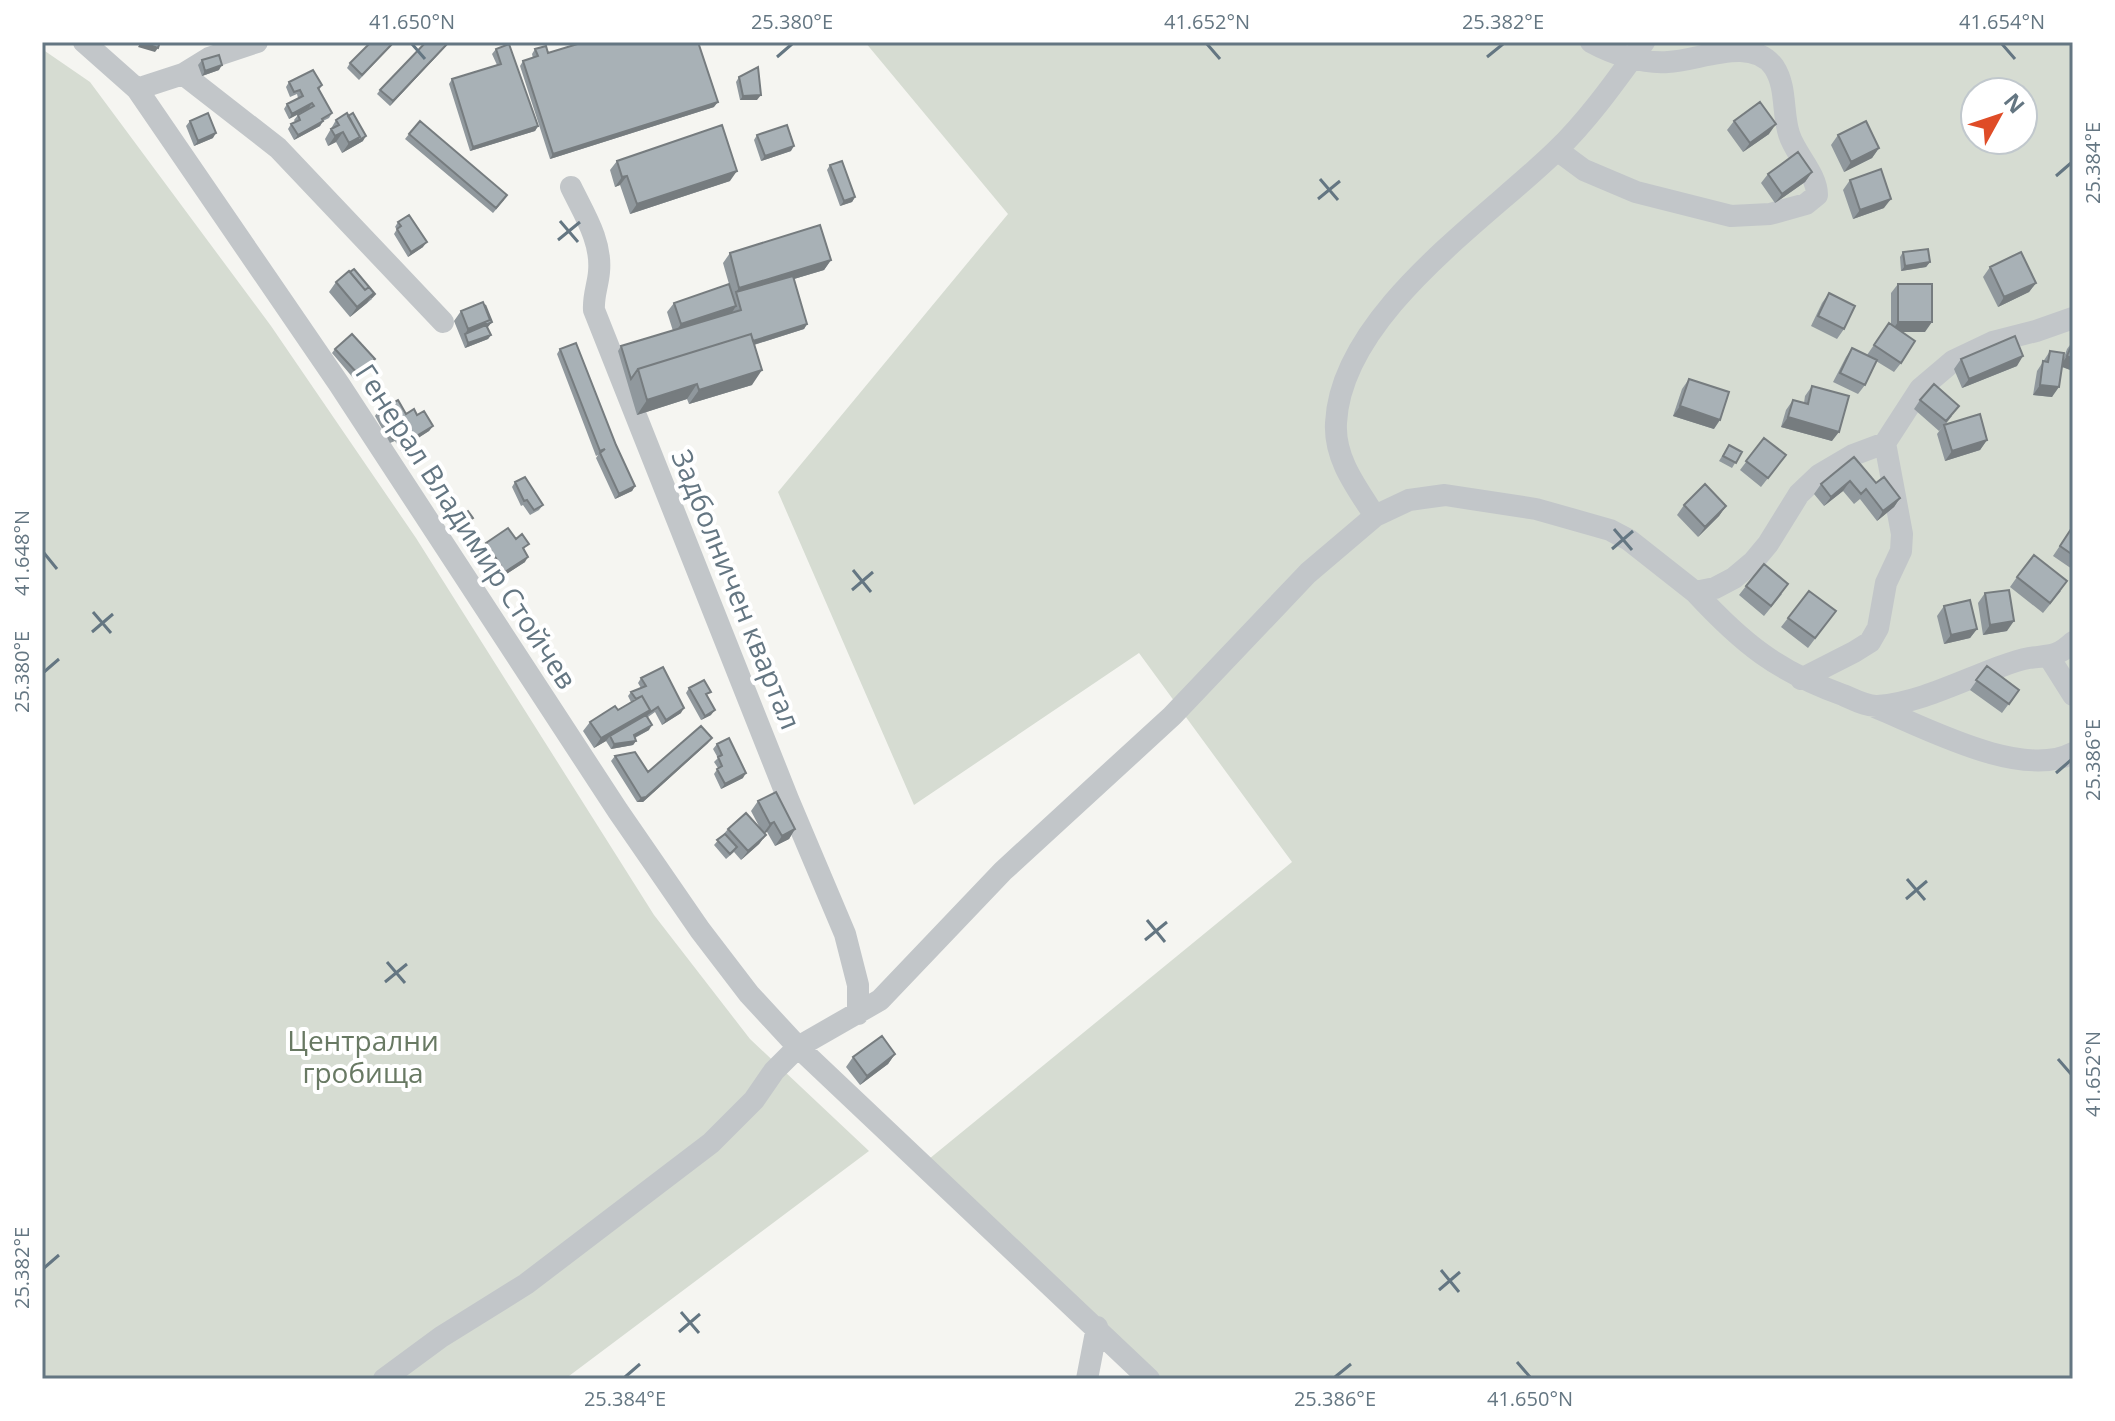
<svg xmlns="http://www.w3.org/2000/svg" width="2115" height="1421" font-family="'Open Sans',sans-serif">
<rect width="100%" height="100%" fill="#f5f5f1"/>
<path fill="#d6dcd2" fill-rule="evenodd" d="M865 42H2073V1379H1147L929 1159 1292 862 1139 653 914 805 778 492 1008 214ZM1975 92H2023V140H1975Z
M42 49 90 82 271 326 416 538 654 915 750 1039 869 1151 565 1379H42Z"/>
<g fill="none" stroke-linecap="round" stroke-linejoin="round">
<path stroke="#c2c6c9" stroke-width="22" d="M84 42 137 89 339 384 618 811 700 930 749 994 798 1047 1149 1379
M183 74 278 148 443 322
M137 89 183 74 209 58 257 42
M1557 150 1584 170 1636 192 1731 216 1770 214 1806 204 1817 195C1817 174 1795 154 1789 134 1782 112 1787 87 1774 67 1751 35 1699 61 1668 62 1643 64 1613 54 1591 42
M571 187C584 214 602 241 599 272 598 285 593 296 594 310L788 799 845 934 858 985V1014
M1375 516C1357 488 1334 459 1336 423 1341 315 1485 220 1556 151 1590 118 1617 79 1644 42
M1695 592C1743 644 1777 671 1843 695 1853 699 1867 707 1878 706 1917 703 1957 683 1994 669 2005 665 2017 660 2029 658 2049 655 2056 658 2073 642
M2049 657 2073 695
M1801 679 1854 652 1870 642 1878 628 1886 583 1901 551 1902 534 1885 443
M1875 707C1924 727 2022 780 2073 753
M384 1379 441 1337 526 1284 711 1143 754 1100 774 1071 798 1047 880 1000 1003 871 1172 716 1308 573 1375 516 1409 500 1445 495 1536 509 1610 530 1629 540 1695 592 1715 588 1734 578 1753 562 1768 544 1799 494 1819 475 1853 455 1885 443 1920 389 1953 361 1993 342 2036 331 2073 318
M1087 1379 1097 1327"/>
</g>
<path fill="#90989d" d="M395 42 359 80 347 68 350 63Z
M446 46 390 106 377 94 380 90Z
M496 49 538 126 535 131 470 151 449 84 452 79 497 65 492 54Z
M535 49 548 53 714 107 550 159 520 66 523 61 533 58 532 54Z
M202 60 219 70 202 76 198 65Z
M739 77 757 100H740L736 82Z
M289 82 322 85 319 90 332 113 329 118 323 121 320 126 294 140 288 129 291 124 295 122 294 120 298 115 309 109 289 119 284 109 287 104 298 98 297 94 290 97 286 87Z
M336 120 363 141 342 153 336 142 328 146 325 139Z
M190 121 213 138 194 146 186 126Z
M1734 121 1769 134 1743 152 1727 130Z
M409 134 504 200 493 213 405 139Z
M757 135 791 151 761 161 754 140Z
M1838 135 1879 148 1872 158 1844 172 1831 145Z
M617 161 730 181 630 214 620 185 615 187 610 170Z
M830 165 855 197 852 202 840 206 827 170Z
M1812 172 1805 182 1775 203 1761 183 1768 174Z
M1850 180 1884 208 1853 219 1843 190Z
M398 222 423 247 408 257 394 234 397 229 395 227Z
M1903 252 1930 262 1926 267 1901 271 1900 257Z
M730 253 831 260 824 270 794 279 807 324 804 329 754 345 752 385 689 404 687 399 637 415 618 351 621 346 673 331 667 312 674 303 729 284 723 263Z
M1990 267 2036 283 2029 292 1998 307 1983 277Z
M349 271 372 299 350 317 329 292 336 282Z
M1898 284 1925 332H1901V363L1894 372 1876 361 1865 385 1858 394 1833 382 1846 357 1852 348 1867 355 1889 323 1891 325V293Z
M1829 293 1844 329 1837 339 1811 326 1822 303Z
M461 311 488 328 491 335 488 339 465 348 454 321Z
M2073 341V371L2062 367 2052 397 2033 395 2037 371 2050 351 2063 360 2067 349Z
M335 349 375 359 371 364 354 379 332 353Z
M560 349 616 445 635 486 632 491 615 499 596 458 598 455 596 456 557 354Z
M1961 359 2017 366 1962 388 1954 369Z
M1689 379 1714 429 1673 416 1682 389Z
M1812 386 1832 441 1781 427 1786 410 1793 400 1804 403 1805 396Z
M1920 400 1952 416 1945 425 1987 440 1980 450 1945 461 1937 434 1943 426 1939 431 1914 409Z
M378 411 417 415 433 426 429 431 412 442 413 444 410 449 402 453 395 441 390 443 375 416Z
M1764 438 1786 455 1761 487 1740 470Z
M1729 445 1742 452 1732 468 1719 461Z
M1854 457 1876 483 1900 498 1894 507 1877 521 1860 499 1854 504 1843 491 1824 506 1814 494 1821 484Z
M515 482 543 505 539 510 530 515 523 505 521 506 512 487Z
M1684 505 1726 506 1719 516 1698 537 1677 515Z
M454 520 469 523 455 532 451 525Z
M2073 526V567L2072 569 2053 556Z
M516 539 525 549 524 550 525 562 502 577 482 547 486 543Z
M2017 577 2061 591 2043 613 2010 587Z
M1746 586 1782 594 1764 616 1739 595Z
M1809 591 1836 611 1808 648 1781 627Z
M1985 593 2007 631 1983 635 1978 603Z
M1944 606 1977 629 1970 638 1944 644 1937 616Z
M1987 666 2019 690 2002 713 1970 690Z
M641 678 681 713 662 725 655 712 648 717 649 730 635 738 636 741 633 745 611 749 606 741 594 748 583 731 590 722 618 710 631 702 628 696 631 692 641 688 638 683Z
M689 688 707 697 711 715 701 720 686 693Z
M708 743 643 802H637L611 761 615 756 648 772Z
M717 744 743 778 721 789 714 774 718 768 714 762 718 758 713 749Z
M758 801 795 829 789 839 775 846 767 832 764 833 766 835 759 844 741 860 734 852 726 859 714 845 728 829 761 830 751 811Z
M895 1054 888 1064 860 1085 846 1067 853 1057Z"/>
<path fill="#767c7f" d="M141 42 158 48 155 52 138 47Z
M449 42 446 46 390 106 393 101Z
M222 65 219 70 202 76 205 71Z
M761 95 757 100H740L743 96Z
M718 102 714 107 550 159 553 154Z
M312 103 309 108 289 119 292 114Z
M323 121 320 126 294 140 298 135Z
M1776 124 1769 134 1743 152 1750 143Z
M538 126 535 131 470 151 473 147Z
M343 132 336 142 328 146 335 136Z
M216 133 213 138 194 146 198 141Z
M366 136 363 141 342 153 349 143 360 137Z
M794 146 791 151 761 161 765 156Z
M1879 148 1872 158 1844 172 1851 162Z
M737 171 730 181 630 214 637 204Z
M1812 172 1805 182 1775 203 1782 194Z
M627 176 620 185 615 187 622 177Z
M855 197 852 202 840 206 844 201Z
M1891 199 1884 208 1853 219 1860 210Z
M427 242 423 247 408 257 411 252Z
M831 260 824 270 737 296 736 292 739 288Z
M1930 262 1926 267 1901 271 1905 266Z
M2036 283 2029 292 1998 307 2004 297Z
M374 293 367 303 350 317 357 307Z
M736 306 730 316 674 334 681 324Z
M490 320 492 322 488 327 465 334 468 329Z
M1898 322H1932L1925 332H1891Z
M807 324 804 329 641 380 640 376Z
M491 335 488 339 465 348 468 343Z
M2023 356 2017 366 1962 388 1969 379Z
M2067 356 2073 359V371L2060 366Z
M762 370 752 385 689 404 699 390Z
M697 384 687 399 637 415 647 400Z
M2040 385 2059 387 2052 397 2033 395Z
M1680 406 1720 420 1714 429 1673 416Z
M1788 417 1839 432 1832 441 1781 427Z
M433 426 429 431 407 445 410 440Z
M1987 440 1980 450 1945 461 1952 451Z
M1850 481 1843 491 1824 506 1831 497Z
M635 486 632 491 615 499 619 494Z
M1900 498 1894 507 1877 521 1883 511Z
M1726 506 1719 516 1698 537 1705 527Z
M473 518 469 523 455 532 459 528Z
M528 557 525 562 502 577 505 572Z
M2014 621 2007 631 1983 635 1990 625Z
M1977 629 1970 638 1944 644 1951 635Z
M684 708 681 713 662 725 666 720Z
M650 710 643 719 610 736 606 741 594 748 601 738Z
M715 710 711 715 701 720 705 716Z
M652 725 649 730 630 740 634 735Z
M712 738 708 743 643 802H637L641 798Z
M636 741 633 745 611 749 614 744Z
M746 773 743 778 721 789 725 784Z
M774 822 767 832 763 834 770 824Z
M795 829 789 839 775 846 782 836Z
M766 835 759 844 741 860 748 851Z
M895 1054 888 1064 860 1085 867 1076Z"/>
<path fill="#a8b1b6" stroke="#767c7f" stroke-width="2" d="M141 42H160L158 48Z
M371 42H394L362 75 350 63Z
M426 42H449L393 101 380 90Z
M584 42H698L718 102 553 154 523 61 538 56 535 49 546 46 548 53Z
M509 44 538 126 473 147 452 79 501 64 496 49Z
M219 55 222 65 205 71 202 60Z
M758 67 761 95 743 96 739 77Z
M313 70 322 85 318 88 332 113 322 119 323 121 298 135 291 124 300 120 298 115 314 106 312 103 292 114 287 104 303 96 300 90 294 92 289 82Z
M1760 102 1776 124 1750 143 1734 121Z
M208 113 216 133 198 141 190 121Z
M347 113 360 137 349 143 343 132 335 136 331 129 339 125 336 120Z
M353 113 366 136 356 142 360 137 348 116Z
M420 121 507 195 496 208 409 134Z
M1866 121 1879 148 1851 162 1838 135Z
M722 125 737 171 637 204 627 176 622 177 617 161Z
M787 125 794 146 765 156 757 135Z
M1798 152 1812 172 1782 194 1768 174Z
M842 161 855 197 844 201 830 165Z
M1881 169 1891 199 1860 210 1850 180Z
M409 215 427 242 411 252 397 229 401 226 398 222Z
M820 225 831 260 739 288 730 253Z
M1928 249 1930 262 1905 266 1903 252Z
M2021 252 2036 283 2004 297 1990 267Z
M354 269 375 294 371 298 374 293 369 287 365 290 350 272Z
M349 271 365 290 369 287 374 293 357 307 336 282Z
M793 276 807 324 753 341 751 334 638 369 631 379 621 346 741 310 736 292Z
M729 284 736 306 681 324 674 303Z
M1898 284H1932V322H1898Z
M1829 293 1855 306 1844 329 1818 316Z
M483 302 490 320 468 329 461 311Z
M485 305 492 322 486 325 491 335 468 343 465 334 486 325 485 322 490 320Z
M1889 323 1915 341 1901 363 1874 345Z
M352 334 375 359 358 374 335 349Z
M751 334 762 370 699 390 697 384 647 400 638 369Z
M2015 336 2023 356 1969 379 1961 359Z
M2073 342V359L2067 356Z
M576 343 616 445 635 486 619 494 600 453 605 449 600 451 560 349Z
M1852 348 1877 360 1865 385 1840 373Z
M2050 351 2064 353 2059 387 2040 385 2043 361 2048 362Z
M1689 379 1729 392 1720 420 1680 406Z
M1934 384 1959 406 1946 421 1920 400Z
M1812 386 1849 396 1839 432 1788 417 1793 400 1808 404Z
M398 400 406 414 414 409 417 415 424 411 433 426 410 440 413 444 406 448 398 436 393 439 378 411Z
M1980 414 1987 440 1952 451 1944 425Z
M1764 438 1786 455 1768 478 1746 461Z
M1729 445 1742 452 1736 463 1723 456Z
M1854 457 1876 483 1884 477 1900 498 1883 511 1866 489 1861 494 1850 481 1831 497 1821 484Z
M525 477 543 505 534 510 527 500 524 501 515 482Z
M1705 484 1726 506 1705 527 1684 505Z
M468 511 473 518 459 528 454 520Z
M2073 526V555L2060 546Z
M508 528 516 539 522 534 529 544 523 548 528 557 505 572 486 543Z
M2034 555 2067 581 2050 603 2017 577Z
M1764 564 1788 584 1771 606 1746 586Z
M2009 590 2014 621 1990 625 1985 593Z
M1809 591 1836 611 1815 638 1788 618Z
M1970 600 1977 629 1951 635 1944 606Z
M1987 666 2019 690 2009 704 1976 680Z
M663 667 684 708 666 720 658 707 646 715 650 710 642 696 636 699 631 692 646 686 641 678Z
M704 680 711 692 706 694 715 710 705 716 689 688Z
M642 696 650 710 601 738 590 722 615 706 618 710Z
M646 715 652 725 634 735 636 741 614 744 610 736Z
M701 726 712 738 646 797 641 798 615 756 635 752 648 772Z
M729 738 746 773 725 784 717 769 722 766 718 757 722 755 717 744Z
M776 792 795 829 782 836 774 822 770 824 758 801Z
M746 813 766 835 748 851 728 829Z
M725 834 737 847 730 854 717 840Z
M882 1036 895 1054 867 1076 853 1057Z"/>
<path fill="none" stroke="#647682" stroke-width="3" d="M412 44 425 59M1207 44 1220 59M2002 44 2015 59M777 57 792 44M1487 57 1503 44M2056 176 2071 163M1320 179 1338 200M1318 199 1340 181M560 221 578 242M558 240 580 222M1614 529 1632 550M1612 549 1633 531M44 553 57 569M853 570 871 592M852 590 873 572M93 612 111 633M92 632 113 614M44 672 59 659M2056 773 2071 760M1907 879 1925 900M1906 899 1927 881M1147 920 1165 942M1145 940 1167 922M387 962 405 983M385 982 407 964M2058 1059 2071 1074M44 1268 59 1255M1441 1270 1459 1292M1439 1290 1460 1272M681 1312 699 1333M679 1332 700 1314M1517 1362 1530 1377M625 1377 640 1364M1335 1377 1351 1364"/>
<g text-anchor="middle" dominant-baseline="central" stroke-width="8" stroke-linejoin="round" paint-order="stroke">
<g font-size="28" fill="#647682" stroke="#fff">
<text transform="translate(467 526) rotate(57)">Генерал Владимир Стойчев</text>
<text transform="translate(737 589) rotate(68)">Задболничен квартал</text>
</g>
<g font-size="28" fill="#687963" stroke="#fff">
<text x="363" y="1040">Централни<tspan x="363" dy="32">гробища</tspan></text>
</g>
</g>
<rect width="2115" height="1421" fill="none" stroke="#ffffff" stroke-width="88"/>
<g transform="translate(1999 116) rotate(50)"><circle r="38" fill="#ffffff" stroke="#c1c8cd" stroke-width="2"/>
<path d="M0-6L14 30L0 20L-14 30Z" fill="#df4c27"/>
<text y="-12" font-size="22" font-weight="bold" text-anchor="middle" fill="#647682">N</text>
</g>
<rect x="44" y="44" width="2027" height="1333" fill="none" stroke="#647682" stroke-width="3"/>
<g font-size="20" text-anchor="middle" fill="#647682">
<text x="412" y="29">41.650°N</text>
<text x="792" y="29">25.380°E</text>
<text x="1207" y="29">41.652°N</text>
<text x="1503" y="29">25.382°E</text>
<text x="2002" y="29">41.654°N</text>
<text transform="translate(2093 163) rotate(-90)" y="7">25.384°E</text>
<text transform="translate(22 553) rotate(-90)" y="7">41.648°N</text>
<text transform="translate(22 672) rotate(-90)" y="7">25.380°E</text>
<text transform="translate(2093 760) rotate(-90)" y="7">25.386°E</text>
<text transform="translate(2093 1074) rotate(-90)" y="7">41.652°N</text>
<text transform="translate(22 1268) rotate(-90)" y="7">25.382°E</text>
<text x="625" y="1406">25.384°E</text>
<text x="1335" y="1406">25.386°E</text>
<text x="1530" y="1406">41.650°N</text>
</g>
</svg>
